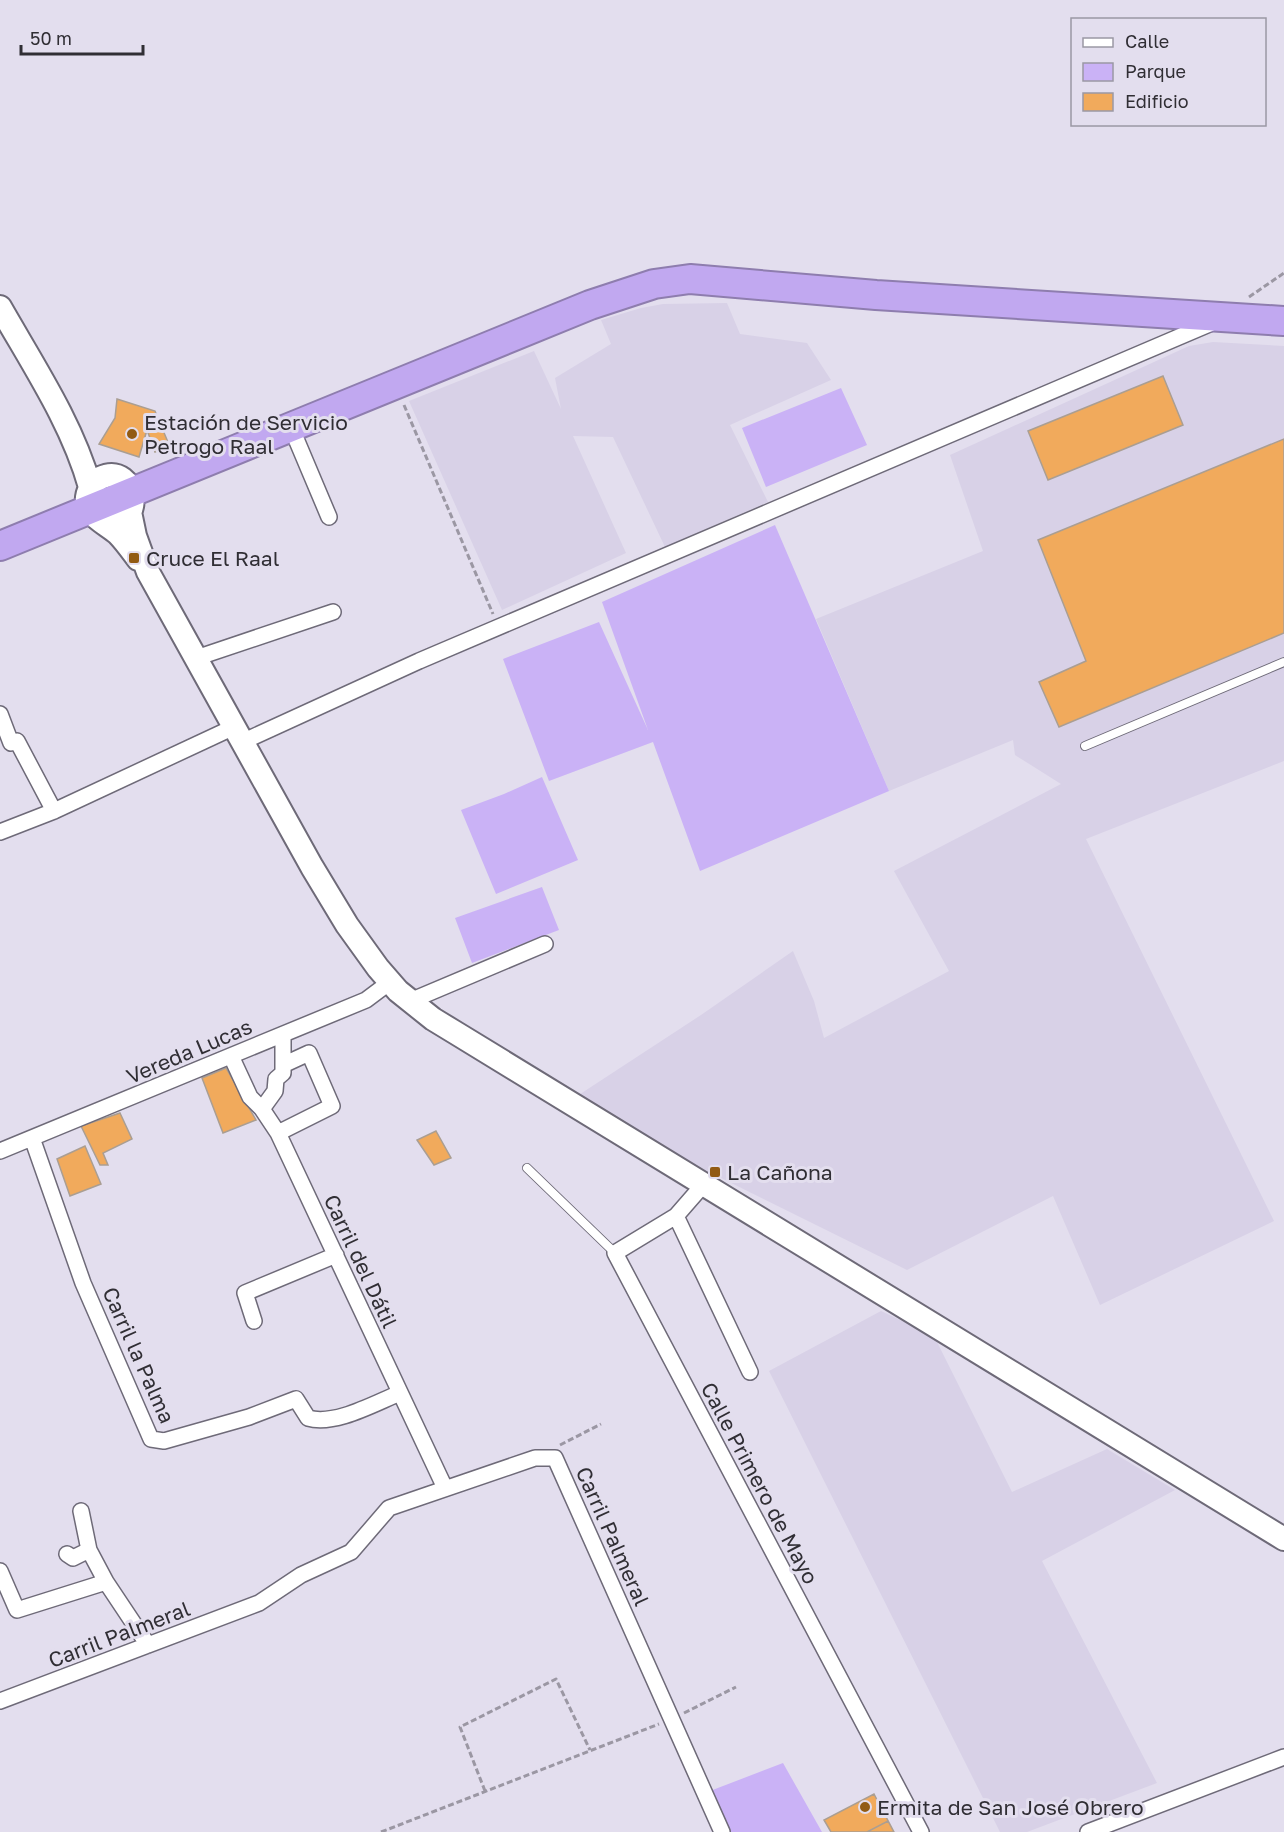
<svg xmlns="http://www.w3.org/2000/svg" width="1284" height="1832" font-family="'Golos Text',sans-serif">
<rect width="100%" height="100%" fill="#e3deee"/>
<path fill="#d8d1e7" d="M727 303 740 334 807 343 831 380 730 425 768 502 665 547 613 437 573 436 626 553 502 610 409 401 534 351 561 409 555 378 611 344 601 320 641 308 663 304Z
M1213 342 1284 346V761L1086 839 1274 1221 1100 1305 1053 1196 907 1270 568 1102 701 1015 793 951 814 1001 824 1038 949 971 894 871 1061 784 1015 755 1013 740 889 791 816 619 983 551 950 455 1189 346Z
M881 1311 934 1336 1012 1492 1107 1449 1175 1490 1042 1561 1157 1783 1027 1832H1000L769 1371Z"/>
<path fill="#cab2f6" d="M841 388 867 445 766 487 742 428Z
M775 525 889 791 700 871 653 742 549 781 503 659 599 622 648 730 602 602Z
M542 777 578 860 496 894 461 810 504 794Z
M542 887 559 930 472 963 455 918Z
M783 1763 822 1832H729L710 1791Z"/>
<path fill="#f1aa5c" stroke="#aa9e92" stroke-width="1.5" d="M1163 376 1183 425 1048 480 1028 431Z
M117 399 155 411 170 447 155 452 147 430 139 457 99 444 115 418Z
M1284 439V633L1059 727 1039 682 1086 661 1038 540Z
M226 1068 256 1120 223 1133 202 1078Z
M120 1113 132 1139 103 1153 108 1165H100L81 1126Z
M436 1131 451 1158 434 1165 417 1140Z
M85 1146 101 1184 70 1196 57 1159Z
M874 1794 894 1832H831L824 1820Z
M888 1821 894 1832H867Z"/>
<g fill="none" stroke-linecap="round" stroke-linejoin="round">
<defs>
<path id="lane" d="M1085 746 1284 662
M527 1168 615 1253"/>
<path id="street" d="M291 427 329 517
M196 658 333 612
M0 714 11 743 17 741 54 811
M242 742 419 661 1214 322
M0 832 54 811 234 727
M410 1001 545 944
M231 1056 250 1097 262 1109 278 1133 445 1488
M262 1109 275 1091 276 1079 283 1073V1035
M278 1133 332 1106 309 1053 283 1065
M32 1138 83 1283 151 1439 164 1441 249 1417 296 1399 308 1418C335 1426 375 1403 400 1393
M0 1151 366 1000 390 982
M703 1185 676 1216 615 1253 921 1832
M676 1216 750 1372
M254 1321 245 1293 336 1255
M81 1511 89 1550
M67 1554 73 1558 89 1550 106 1582
M0 1571 17 1610 106 1582 148 1645
M0 1701 259 1603 301 1575 351 1552 389 1508 535 1458H555L722 1832
M1088 1832 1284 1757"/>
<path id="secondary" d="M0 307C33 365 72 423 90 487
M130 512 135 536 148 572 312 867 347 925 378 968 398 991 433 1019 456 1033 1284 1539
M101 521C148 534 138 460 100 478 94 482 88 489 87 497 85 516 106 523 118 534 125 541 132 551 138 559"/>
<path id="highway" d="M0 546 590 305 654 284 690 279 876 295 1284 321"/>
</defs>
<use href="#lane" stroke="#6e6a78" stroke-width="10"/>
<use href="#street" stroke="#6e6a78" stroke-width="18"/>
<use href="#secondary" stroke="#6e6a78" stroke-width="26"/>
<use href="#highway" stroke="#8e7dae" stroke-width="32"/>
<path stroke="#9b97a3" stroke-width="3" stroke-dasharray="6 3" stroke-linecap="butt" d="M1249 297 1284 273
M404 405 493 614
M560 1445 601 1424
M684 1713 736 1687
M485 1791 460 1727 556 1679 590 1750
M381 1832 659 1724"/>
<use href="#lane" stroke="#fff" stroke-width="8"/>
<use href="#street" stroke="#fff" stroke-width="15"/>
<use href="#secondary" stroke="#fff" stroke-width="22"/>
<use href="#highway" stroke="#c1a8f0" stroke-width="28"/>
</g>
<g fill="#925b13" stroke="#e3deee" stroke-width="2">
<circle cx="132" cy="434" r="6"/>
<rect x="128" y="552" width="12" height="12" rx="3"/>
<rect x="709" y="1166" width="12" height="12" rx="3"/>
<circle cx="865" cy="1807" r="6"/>
</g>
<g text-anchor="middle" dominant-baseline="central" stroke-width="6" stroke-linejoin="round" paint-order="stroke">
<g font-size="21" fill="#302e34" stroke="#e3deee" text-anchor="start">
<text x="144" y="422">Estación de Servicio<tspan x="144" dy="24">Petrogo Raal</tspan></text>
<text x="146" y="558">Cruce El Raal</text>
<text x="727" y="1172">La Cañona</text>
<text x="877" y="1807">Ermita de San José Obrero</text>
</g>
<g font-size="21" fill="#302e34" stroke="#e3deee">
<text transform="translate(189 1051) rotate(-23)">Vereda Lucas</text>
<text transform="translate(361 1261) rotate(65)">Carril del Dátil</text>
<text transform="translate(139 1355) rotate(66)">Carril la Palma</text>
<text transform="translate(760 1483) rotate(62)">Calle Primero de Mayo</text>
<text transform="translate(613 1536) rotate(66)">Carril Palmeral</text>
<text transform="translate(119 1634) rotate(-21)">Carril Palmeral</text>
</g>
</g>
<rect x="1071" y="18" width="195" height="108" fill="#e3deee" stroke="#9b98a4" stroke-width="1.5"/>
<rect x="1083" y="38" width="30" height="9" fill="#ffffff" stroke="#9b98a4" stroke-width="1.5"/>
<text x="1125" y="48" font-size="18" fill="#302e34">Calle</text>
<rect x="1083" y="63" width="30" height="18" fill="#cab2f6" stroke="#9b98a4" stroke-width="1.5"/>
<text x="1125" y="78" font-size="18" fill="#302e34">Parque</text>
<rect x="1083" y="93" width="30" height="18" fill="#f1aa5c" stroke="#9b98a4" stroke-width="1.5"/>
<text x="1125" y="108" font-size="18" fill="#302e34">Edificio</text>
<path d="M21 45v9h122v-9" fill="none" stroke="#302e34" stroke-width="3"/>
<text x="30" y="45" font-size="18" fill="#302e34" stroke="#e3deee" stroke-width="4.5" paint-order="stroke">50 m</text>
</svg>
